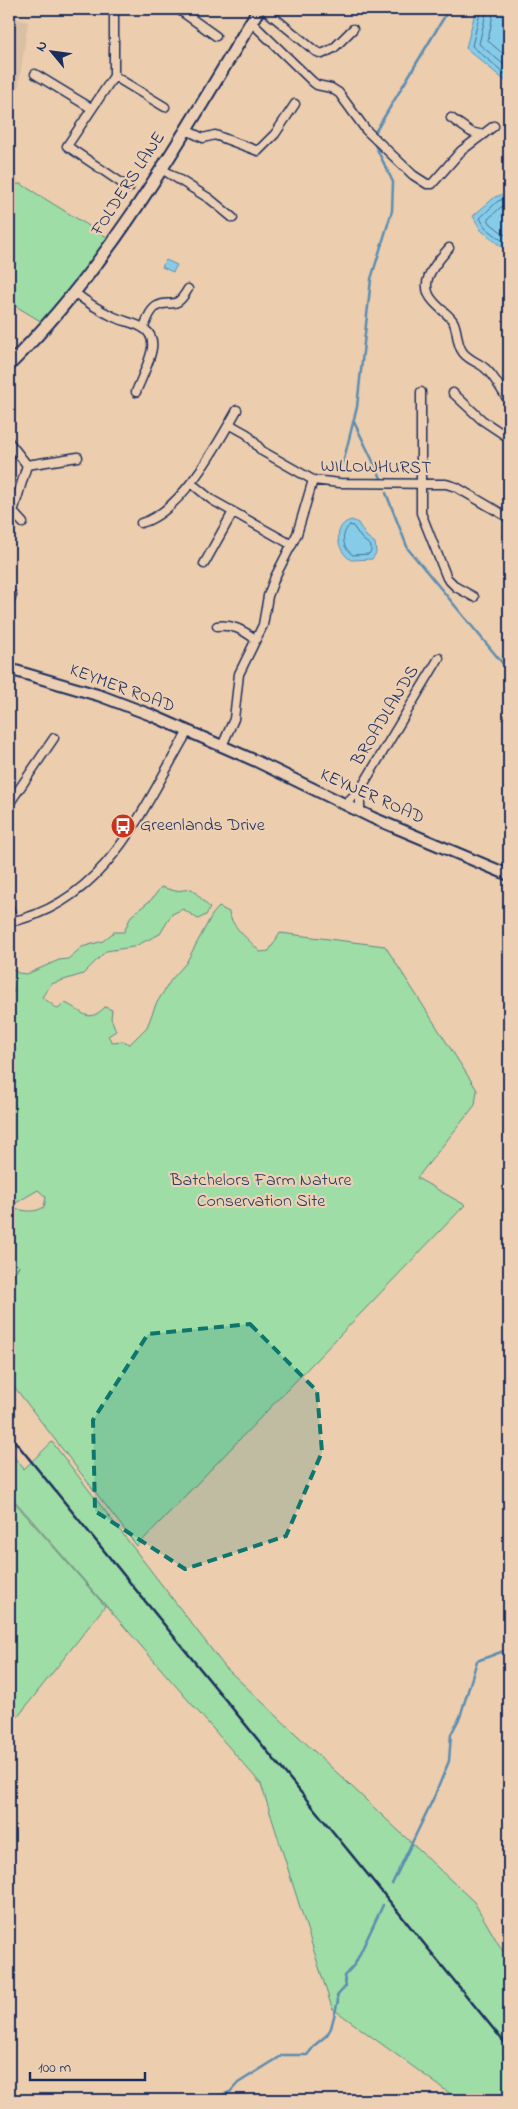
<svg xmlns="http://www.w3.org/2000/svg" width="518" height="2109" font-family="'Indie Flower',sans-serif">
<rect width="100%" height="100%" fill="#eccdae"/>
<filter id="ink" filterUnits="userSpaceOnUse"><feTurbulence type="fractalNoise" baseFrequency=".02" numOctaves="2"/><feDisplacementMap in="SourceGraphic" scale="10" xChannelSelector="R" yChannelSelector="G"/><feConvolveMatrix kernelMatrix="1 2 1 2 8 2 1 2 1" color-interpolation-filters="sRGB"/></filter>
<g filter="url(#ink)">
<path fill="#dbbfa3" d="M9 16 28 22 11 137 18 183 9 184Z"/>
<path fill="#9edda5" stroke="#5c8682" d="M21 184 110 239 42 322 9 302V185Z
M161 887 175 891 192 889 210 908 206 915 198 919 183 909 172 914 160 934 133 947 106 951 83 974 51 984 42 997 58 1009 65 1003C81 1009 87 1026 105 1007L112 1010 111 1018 116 1031 108 1036 112 1042 123 1041 130 1044 147 1027 156 1004 171 980 186 963 212 915 219 907 229 912C231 927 251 941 260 952L269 951 280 933 385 946 477 1090 475 1105 417 1178 465 1205 137 1546 9 1380V1282L19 1266 9 1274V1208C22 1209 31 1215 44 1207L46 1197 38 1190 9 1207V993L16 991 9 984V966L18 973 27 974 59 960 68 959 82 947 103 941 114 932H124L131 916 152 899Z
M52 1442 225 1667 474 1902 509 1962V2100H459L332 2008 261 1784 9 1494V1451L24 1469Z
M9 1496 105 1606 9 1728Z"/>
<path fill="#86cce8" stroke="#5b8db1" d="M476 9H509V84L466 48Z
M509 192V253L481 230 473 216 495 197Z
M166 260 177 265 173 272 162 267Z
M352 520 358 523 366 536 375 543 376 553 372 559 351 560C336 551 332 524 352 520Z"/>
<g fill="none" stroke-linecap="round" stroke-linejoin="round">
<path stroke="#466e95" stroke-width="1" d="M481 9 472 46 509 77
M487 9 479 44 509 69
M494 9 488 41 509 59
M509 197 498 201 480 218 485 227 509 246
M509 204 501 207 488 219 490 223 509 238
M350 525 353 526 362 539 371 546V551L369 554 353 555C342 548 340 534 350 525Z"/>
<path stroke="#5b8db1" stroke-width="2.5" d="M374 134 449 9
M354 422 381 478
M343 463 357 407 371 279 392 211 393 182 373 141
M386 493 408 549 509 671
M392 1884 435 1795 449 1761 451 1734 460 1717 477 1661 509 1649
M143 2100 147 2096 165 2100
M208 2100 230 2092 238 2083 283 2055H307L316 2044 327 2035 331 2028 338 2001 337 1996 346 1986 344 1976 355 1964 383 1905"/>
<defs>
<path id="minor" d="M114 9V76L67 146 129 188
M178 9 216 36
M264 9 315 51 322 54 334 48 353 29
M251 22 313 82 317 85 331 88 339 93 366 130 413 175 427 184H432L461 151 494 126
M35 74 91 108
M114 76 165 107
M451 118 471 132 483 135
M186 130 203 138 215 135 258 151 275 134 295 104
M162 169 210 199 233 218
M449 248C436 263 416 283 434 302 440 309 448 314 453 321 458 330 456 342 462 351 467 360 479 362 486 369 496 378 501 391 509 401
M74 292C85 301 101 311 114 317 129 324 155 324 152 348 150 362 141 379 136 392
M144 327C147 320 150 310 157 306 172 298 174 313 188 289
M421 392V513L447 578 456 587 474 597
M453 393 482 420 509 438
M229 424 247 434 262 451 313 480
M9 442 27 465 13 512 9 513
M27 465 78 457
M191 483 212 500 292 545
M13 512 23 523
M141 523C180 513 218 444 237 410
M204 564 233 512
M9 603 12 595
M217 626C232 624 243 630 255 639
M222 746 234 719 239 674 263 625 268 596 275 577 297 534 313 480 340 483 446 484 456 487 509 518
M360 790V811
M9 804 54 738
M345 804 360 790 439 658
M9 907 13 921
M9 922C106 903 143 808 188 731"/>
<path id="tertiary" d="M9 669 101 696 151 715 256 761 373 818 509 875"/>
<path id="secondary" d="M9 365C113 262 184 133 259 9"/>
</defs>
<use href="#minor" stroke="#1b2f5e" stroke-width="11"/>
<use href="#tertiary" stroke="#1b2f5e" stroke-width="14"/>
<use href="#secondary" stroke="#1b2f5e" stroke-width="15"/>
<use href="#minor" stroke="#edd0b4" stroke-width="8"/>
<use href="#tertiary" stroke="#edd0b4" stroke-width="10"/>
<use href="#secondary" stroke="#edd0b4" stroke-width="11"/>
<path stroke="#1b2f5e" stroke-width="2.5" d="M9 1434 509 2048"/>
</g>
</g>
<path fill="#0f766e" fill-opacity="0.2" stroke="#0f766e" stroke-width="4" stroke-dasharray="10 6" stroke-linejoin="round" d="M250 1324 317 1391 322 1452 286 1536 185 1569 95 1511 93 1420 148 1334Z"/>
<defs>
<symbol id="bus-disc" viewBox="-11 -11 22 22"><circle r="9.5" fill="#c8321e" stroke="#edd0b4"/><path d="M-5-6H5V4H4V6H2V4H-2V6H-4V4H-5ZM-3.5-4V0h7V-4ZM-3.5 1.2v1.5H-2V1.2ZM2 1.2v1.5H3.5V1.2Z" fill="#fff"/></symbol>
</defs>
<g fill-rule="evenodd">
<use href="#bus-disc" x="109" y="812" width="28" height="28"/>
</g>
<g text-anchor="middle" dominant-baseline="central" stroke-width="4.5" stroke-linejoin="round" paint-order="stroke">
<g font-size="18" fill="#1b2f5e" stroke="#edd0b4">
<text transform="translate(129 184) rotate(-57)">FOLDERS LANE</text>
<text transform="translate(376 468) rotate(1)">WILLOWHURST</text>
<text transform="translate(122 689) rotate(20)">KEYMER ROAD</text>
<text transform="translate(386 716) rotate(-59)">BROADLANDS</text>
<text transform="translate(372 797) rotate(24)">KEYNER ROAD</text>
</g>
<g font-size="18" fill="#1b2f5e" stroke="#edd0b4" text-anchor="start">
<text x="140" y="826">Greenlands Drive</text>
</g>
<g font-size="18" fill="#284065" stroke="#edd0b4">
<text x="261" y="1181">Batchelors Farm Nature<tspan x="261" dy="21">Conservation Site</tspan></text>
</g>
</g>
<rect width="518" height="2109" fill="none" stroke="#edd0b4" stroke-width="30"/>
<rect x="15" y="15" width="488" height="2079" fill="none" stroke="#1b2f5e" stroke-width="2" filter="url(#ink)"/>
<g transform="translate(52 52) rotate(299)" stroke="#edd0b4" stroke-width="4" paint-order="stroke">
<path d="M0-4L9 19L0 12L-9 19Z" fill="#1b2f5e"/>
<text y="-8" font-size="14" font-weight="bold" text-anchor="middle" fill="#1b2f5e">N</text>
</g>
<path d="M30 2072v8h115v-8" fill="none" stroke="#1b2f5e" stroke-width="2.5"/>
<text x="38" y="2072" font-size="15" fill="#1b2f5e" stroke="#edd0b4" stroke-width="4" paint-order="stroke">100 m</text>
</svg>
